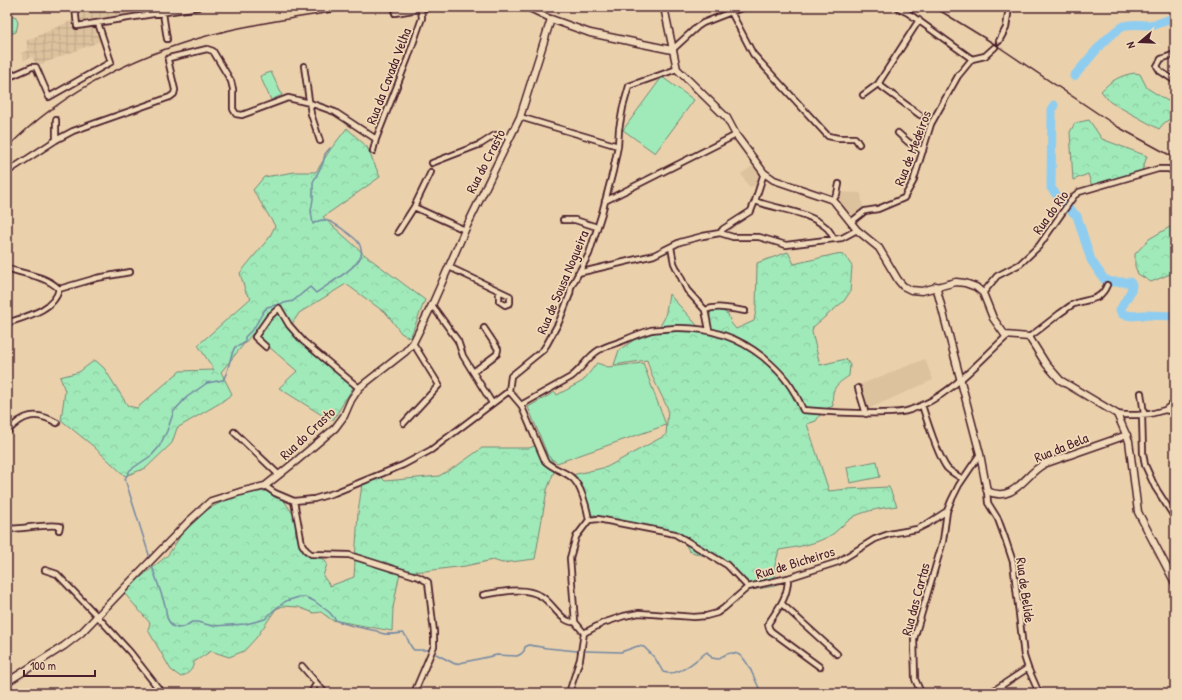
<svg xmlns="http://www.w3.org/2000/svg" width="1182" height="700" font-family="'Patrick Hand',sans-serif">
<defs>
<pattern id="industrial-grid" width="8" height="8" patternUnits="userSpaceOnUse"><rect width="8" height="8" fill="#ddc29e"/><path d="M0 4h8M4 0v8" fill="none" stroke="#bfa688"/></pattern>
<pattern id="forest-crowns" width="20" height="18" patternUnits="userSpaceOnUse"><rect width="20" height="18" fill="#a0eab9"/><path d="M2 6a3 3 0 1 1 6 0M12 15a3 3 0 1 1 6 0" fill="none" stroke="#8bc89f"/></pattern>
</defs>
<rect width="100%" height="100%" fill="#ead1ac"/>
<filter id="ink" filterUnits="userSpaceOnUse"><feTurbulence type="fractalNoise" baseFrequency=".025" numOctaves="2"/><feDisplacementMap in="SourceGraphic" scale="8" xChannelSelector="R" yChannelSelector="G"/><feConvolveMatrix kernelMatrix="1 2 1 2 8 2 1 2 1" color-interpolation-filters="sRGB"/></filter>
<g filter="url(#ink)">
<path fill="#ddc29e" d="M755 164 760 174 756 191 754 186 749 187 741 174Z
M839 192 861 193 863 208 855 215 850 214 837 201Z
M925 359 933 380 868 409 861 384Z"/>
<path fill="url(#industrial-grid)" d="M78 7H171L80 21Z
M75 19 76 30 94 27 97 29 101 41 39 65H36L32 57 24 60 21 53 29 50 26 41Z"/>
<path fill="url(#forest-crowns)" stroke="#758472" d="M7 14 16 17 18 23 16 32 7 35Z
M1135 73 1140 74 1147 88 1166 100 1175 104V115L1163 124 1159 129 1110 102 1101 91C1111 81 1120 75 1135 73Z
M1089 120 1102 139 1147 156 1142 171 1092 186 1088 174 1073 180 1070 132 1075 123Z
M347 128 367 147 380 177 323 217 365 255 425 300 410 338 401 333 387 314 346 284 299 313 289 329 309 351 354 386 333 420 325 417 279 388 297 371 253 333 221 372 232 394 220 403 177 428 172 443 146 468 125 476 93 446 61 420 65 391 60 377 79 372 95 360 104 368 128 406 137 408 180 371 214 370 198 345 251 298 246 293 240 273 269 238 275 226 253 190 264 177 295 172H316L330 150Z
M1175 224V272L1151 282 1138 274 1135 266V254L1149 239Z
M788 252 794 264 836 254 844 255 852 266 850 292 844 301 813 327 812 332 820 365 846 359 850 365 849 376C835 385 831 389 833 406L823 410 816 421 807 424 829 491 847 489 889 487 897 506C883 508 868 510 855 516 847 521 840 528 833 534 817 544 798 547 779 550L775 565V586L745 591 737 574 711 558 689 551C685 542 680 539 671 534L605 519 596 515H590L584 510 582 493 578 481 572 475 607 467 666 435 668 409 652 376 647 360 614 365 619 350 634 340 657 332 665 317 669 294 704 333 708 325 711 310H720L728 314 731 323 736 329 754 321 756 310 757 263Z
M540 444 556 466 547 490 535 559 502 563 493 560 465 566 425 571 400 572 393 608 392 631 332 620 321 612 314 613 298 607 283 606 276 609 256 638 244 651 229 657 211 651 194 662C192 671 189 673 181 677L171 670 148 630 150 623 125 594 135 582 168 555 178 540 184 527 210 508 236 495 265 491 281 496 295 517 296 534 303 553 310 557 324 559 327 564 323 576 330 586 354 577 358 513 362 484 381 477 385 481 439 476 458 465 482 448H529Z"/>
<path fill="#a0eab9" stroke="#758472" d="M271 72 282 95 271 100 260 76Z
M662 77 694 100 655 153 623 130Z
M597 363 608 367 643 363 666 425 557 463 548 456 528 407 555 392 557 395 583 381Z
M877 461 880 477 850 483 847 467Z"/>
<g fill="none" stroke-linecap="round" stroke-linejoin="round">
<path stroke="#7387a1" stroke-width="1.5" d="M150 558 125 479 130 470 152 455 159 447 167 431 174 411 187 397 207 383 223 380C230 369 229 357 235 347L241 345 245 342V337L254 328 262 314 267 307 293 301 310 287 316 293C328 284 356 269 361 256 362 252 361 245 358 242 354 237 334 222 328 221 323 219 317 221 313 224L311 211 313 199V182L323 163 325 154 330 148
M151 563 165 605 167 618 172 626 177 628 184 627 192 622H197L213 626 246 624 254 622 265 619 274 610 286 601 299 597H305L314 601 329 612 337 621 353 626 377 631C383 636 395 634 403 633 409 637 408 645 414 650H430
M586 651 621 652 638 646 644 647 655 658 663 672C680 677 694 661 707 652L712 658 718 659C746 638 751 677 762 693
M436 654 455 664 497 655 517 656 521 654 524 651 525 647 529 645 547 648 577 651"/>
<path stroke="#8fcdf0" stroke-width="9" d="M1074 76C1087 62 1107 34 1124 26 1133 23 1140 25 1149 25 1157 24 1168 21 1175 16
M1054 105 1052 110 1051 188 1064 204
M1068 208 1077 216 1091 260 1104 279 1111 282H1130L1132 285 1131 291 1120 310 1122 314 1132 316 1143 315 1175 316"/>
<path stroke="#caad92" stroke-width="4.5" stroke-dasharray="4.5 2" stroke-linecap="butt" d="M1170 163 1175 152"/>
<defs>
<path id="street" d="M75 7 77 26 198 7
M526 7 551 19
M897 7 908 13 972 59
M731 12 753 54 828 136 838 138H855L859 144
M163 13 167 39
M395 13 431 7
M999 41 1006 28 1009 7
M672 50 697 27 703 23 744 7
M1175 54 1161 59 1157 66 1160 71 1175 81
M304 66 311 114 320 141
M14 75 32 67H36L49 97 111 62 98 23
M878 84 920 115
M863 95 878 84 919 20
M520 117 618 146
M56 120V140
M898 133 908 142 923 151
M373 151 376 139 408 58 422 18 421 9
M432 163 481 144 495 135 511 137
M7 172 56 140 73 131 170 97 174 94 175 90 168 60 169 58 207 49 213 51 231 81 233 89V109L236 114 242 115 288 98 310 103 335 112 376 139
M833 200 837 194 839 184
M605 201 736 135
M755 201C779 210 808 211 827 228 830 231 832 235 834 239
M414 207 465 230
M563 220H575L597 227
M851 222 865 211 878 209 904 198 913 182 931 124 958 76 972 59 985 56 995 47
M398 232 414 207 431 172
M720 233 723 229 751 211 755 201 764 173
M671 247 674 263 687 290 705 310
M449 267 510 296V303L505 305 499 301V291
M7 268C25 275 45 275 59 289
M578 273 654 255 680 242 703 236 720 233 733 237H759L786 245 842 238 857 230
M59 289 97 278 130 272
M983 293 997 276 1020 264 1039 246 1062 213 1074 196 1079 192 1158 169H1167L1175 170
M432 305 458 341 463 356 492 403
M705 310C718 305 732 309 745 311
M705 310 709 330
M7 323C25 317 55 310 59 289
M1029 337C1039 330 1049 322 1059 314 1064 311 1069 306 1074 304 1089 298 1100 302 1107 285
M266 347 255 337 269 317 279 308 289 325 303 341 359 388
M473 372 497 354 498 349 484 328
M858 388 866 414
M509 391 511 376 543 350 547 344 559 322 570 294 571 287 589 254 602 213 613 171 618 146 619 129 623 107 629 86 677 69
M509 391 521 405 545 461C553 469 562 470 571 477 581 484 587 508 589 520
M1141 393 1144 414
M521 405 571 377C582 369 587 357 599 350 606 346 614 344 622 341 631 337 641 333 651 330 658 329 667 329 675 328 708 327 737 336 763 357 782 373 793 386 803 410 829 412 856 414 883 413 892 413 902 413 910 410 950 397 977 363 1007 336
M922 405C927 421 938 456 947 468 952 473 958 476 963 479
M1165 410 1175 402
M1117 414 1124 415H1137L1150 414 1165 410 1175 412
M1142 415 1143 453 1145 465 1155 487 1175 518
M404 423 439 385 413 343
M7 432C23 414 36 411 57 423
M234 432 279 475
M265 486 275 493 294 501 314 499 334 493 403 465 431 450 509 391
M987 491 988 503 998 519 1005 538 1013 562 1024 656 1028 668 1039 693
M294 501 302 544 306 550 311 554 349 555 419 577 428 582 434 632V646L414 693
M589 520 598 519 675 534 727 565 748 587
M7 529C25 529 42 524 60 526L59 530
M45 570 57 574 98 617 130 652 162 693
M788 578C788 598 778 608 768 624L769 628 771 631 820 667
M483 595C502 592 523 586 541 596 552 602 562 624 575 622
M782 604 837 654
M584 633 603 623 624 616 639 613 694 617 706 616 717 613 724 608 748 587 788 578 838 562 875 539 889 534 917 529 927 524 947 511
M302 666 325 693
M133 693 135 692
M311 693 316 684
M569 693 580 659 584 633 575 622 570 558 576 537 589 520
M921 693 915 679 914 639 943 541 947 511 951 501 959 485 980 454
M990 693 1028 668"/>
<path id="secondary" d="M664 7 677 69 727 118 736 135 764 173 774 180 833 200 857 230 879 248 898 280 903 286 911 290 922 291 956 282 965 283 976 287 983 293 993 318 1005 335 1029 337 1046 364 1060 380 1117 414 1129 441 1138 512 1175 583
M936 286 980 454 987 491C1014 504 1025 474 1044 464L1127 435
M7 682 64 646 81 633 188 522 211 501 240 492 265 486 295 462 335 428 344 416 351 400 359 388 405 352 413 343 432 305 465 230 520 117 551 19 590 33 672 50"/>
</defs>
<use href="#street" stroke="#4a1f2b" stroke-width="8"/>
<use href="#secondary" stroke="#4a1f2b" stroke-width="9"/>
<use href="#street" stroke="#f0dab9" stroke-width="4.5"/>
<use href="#secondary" stroke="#f0dab9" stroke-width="6"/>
<path stroke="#4a1f2b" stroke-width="1.5" d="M934 7 996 45 1118 127 1175 158
M7 148C65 88 146 50 226 31 271 20 317 15 363 7"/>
</g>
</g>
<g text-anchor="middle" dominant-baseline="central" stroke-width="3.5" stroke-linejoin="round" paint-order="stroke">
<g font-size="14" fill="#4a1f2b" stroke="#f0dab9">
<text transform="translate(388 76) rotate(-69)">Rua da Cavada Velha</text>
<text transform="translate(912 148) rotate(-69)">Rua de Medeiros</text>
<text transform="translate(485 161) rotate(-63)">Rua do Crasto</text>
<text transform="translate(1050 212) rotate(-54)">Rua do Rio</text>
<text transform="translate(562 282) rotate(-67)">Rua de Sousa Nogueira</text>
<text transform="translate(307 433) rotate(-43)">Rua do Crasto</text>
<text transform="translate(1061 447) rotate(-22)">Rua da Bela</text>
<text transform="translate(795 562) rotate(-17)">Rua de Bicheiros</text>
<text transform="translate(1026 590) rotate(82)">Rua de Belide</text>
<text transform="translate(915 599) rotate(-75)">Rua das Cartas</text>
</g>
</g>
<rect width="1182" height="700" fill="none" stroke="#f0dab9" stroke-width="24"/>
<rect x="12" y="12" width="1158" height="676" fill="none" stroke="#4a1f2b" stroke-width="1.5" filter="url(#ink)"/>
<g transform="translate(1140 42) rotate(251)" stroke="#f0dab9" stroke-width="3" paint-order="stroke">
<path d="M0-3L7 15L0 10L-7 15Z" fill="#4a1f2b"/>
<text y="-6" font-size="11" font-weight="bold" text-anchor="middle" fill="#4a1f2b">N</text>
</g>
<path d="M24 670v6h71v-6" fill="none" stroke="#4a1f2b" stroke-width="2"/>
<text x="30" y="670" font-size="12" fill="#4a1f2b" stroke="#f0dab9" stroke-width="3" paint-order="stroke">100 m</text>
</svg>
